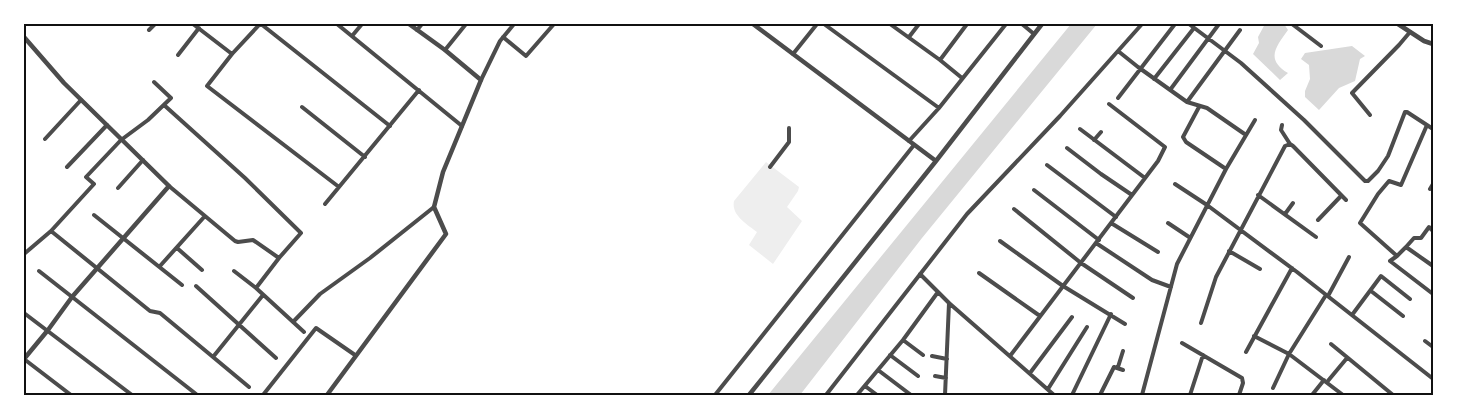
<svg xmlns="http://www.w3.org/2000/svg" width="1457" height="419" font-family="'Source Serif 4',serif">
<rect width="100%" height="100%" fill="#fff"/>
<path fill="#eee" d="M766 162 799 187 798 191 787 207 802 221 773 264 749 245 757 232C747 224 731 215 734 201Z"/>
<path fill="#d9d9d9" d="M1071 24H1097L922 238 800 395H768Z
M1265 24H1284L1288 30C1276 47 1265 59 1288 73L1280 80 1253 54 1259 43 1258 37Z
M1352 46 1365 56 1360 59 1355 81 1339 88 1319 110 1305 97V91L1310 79 1309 65 1301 59 1305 53Z"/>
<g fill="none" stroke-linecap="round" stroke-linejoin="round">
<path stroke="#4c4c4c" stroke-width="4" d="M193 24 232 54
M260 24 232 54 207 86 339 187
M261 24 390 126
M337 24 462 126
M824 24 939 108 1006 24
M890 24 940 60 962 78
M1022 24 1034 34
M1189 24 1241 63 1304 120 1365 181H1368L1378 171 1388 156 1405 112H1407L1433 129
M1292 24 1321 46
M149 30 155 24
M417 30 422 24
M352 36 362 24
M503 37 526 56 554 24
M909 37 919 24
M445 50 466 24
M1118 51 1138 67 1187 102 1207 108 1246 135
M793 54 817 24
M178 55 199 28
M940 60 967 24
M1154 79 1194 28
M481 80 500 41 514 24
M1170 90 1219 24
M1118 98 1175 24
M1187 102 1240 30
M164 105 245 178 301 233 279 258 256 288 304 332
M302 107 365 157
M1199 107 1183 137 1186 142 1226 169
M1370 115 1352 93 1399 45 1410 32
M1282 125 1281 130 1290 144
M1427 125 1401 185 1389 181 1378 194 1360 223 1397 256 1390 261 1433 294
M1080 129 1145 178
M45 139 81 100
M1094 140 1101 132
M909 141 939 108
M1067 148 1101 174 1132 195
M1047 165 1116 217
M67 167 107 125
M770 167 789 142V128
M1175 184 1207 205 1297 272 1432 378 1433 376
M169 186 235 241 238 242 253 240 279 258
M118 188 143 160
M1430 189 1433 184
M1034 190 1099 240
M1258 195 1316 237
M325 204 419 90
M1014 209 1081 263 1133 298
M1285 214 1293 203
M94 215 182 285
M1318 220 1341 196
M1111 223 1158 252
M1168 223 1189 237
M51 231 94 184 86 177 121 140 148 120 171 98 154 82
M1000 241 1063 286 1125 324
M1096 243 1152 280 1171 287
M1406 247 1414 238H1421L1429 227 1433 231
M177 248 202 270
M1229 251 1260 269
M24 254 51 231 150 311 160 313 213 357 263 295
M1397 256 1406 247 1433 266
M160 266 205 216
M39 271 196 394
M234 271 256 288
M979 273 1040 316
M920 274 949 303 1054 395
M196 286 276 358
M1371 291 1403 316
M1328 296 1349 257
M24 313 132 395
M1352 315 1381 276 1410 299
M293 322 320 294 370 258 434 207
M1201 323 1216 277 1285 146 1290 144 1293 146 1346 200
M1254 336 1289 354 1343 395
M903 340 923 355
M1425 341 1433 347
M1182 343 1242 378 1243 383 1239 395
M1331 344 1393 395
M1246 352 1292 268
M890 355 918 376
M932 356 947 359
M1010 356 1158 161 1165 147 1109 104
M213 357 249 387
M24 359 71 395
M1118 367 1123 351
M878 370 911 395
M1030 373 1072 317
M935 376 946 378
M1327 382 1347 358
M865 386 877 395
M1273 388 1289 354 1326 295
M1048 389 1087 327
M263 395 316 328 355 355
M715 395 914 145
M826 395 967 214 1060 116 1142 24
M857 395 903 340 938 292
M945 395 949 303
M1072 395 1111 314
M1100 395 1114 367 1123 370
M1142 395 1177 264 1226 169 1255 120
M1190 395 1203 355
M1312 395 1324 380"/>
<path stroke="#4c4c4c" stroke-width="4.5" d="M753 24 936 161
M1398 24 1424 41 1433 44
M24 37 64 83 169 186 72 297 48 330 24 359
M327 395 446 234 434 207 443 172 481 80 445 50 409 24
M749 395 936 161 1042 24"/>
</g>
<rect width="1457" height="419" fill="none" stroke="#ffffff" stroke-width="50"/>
<rect x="25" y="25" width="1407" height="369" fill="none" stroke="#111" stroke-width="2"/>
</svg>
